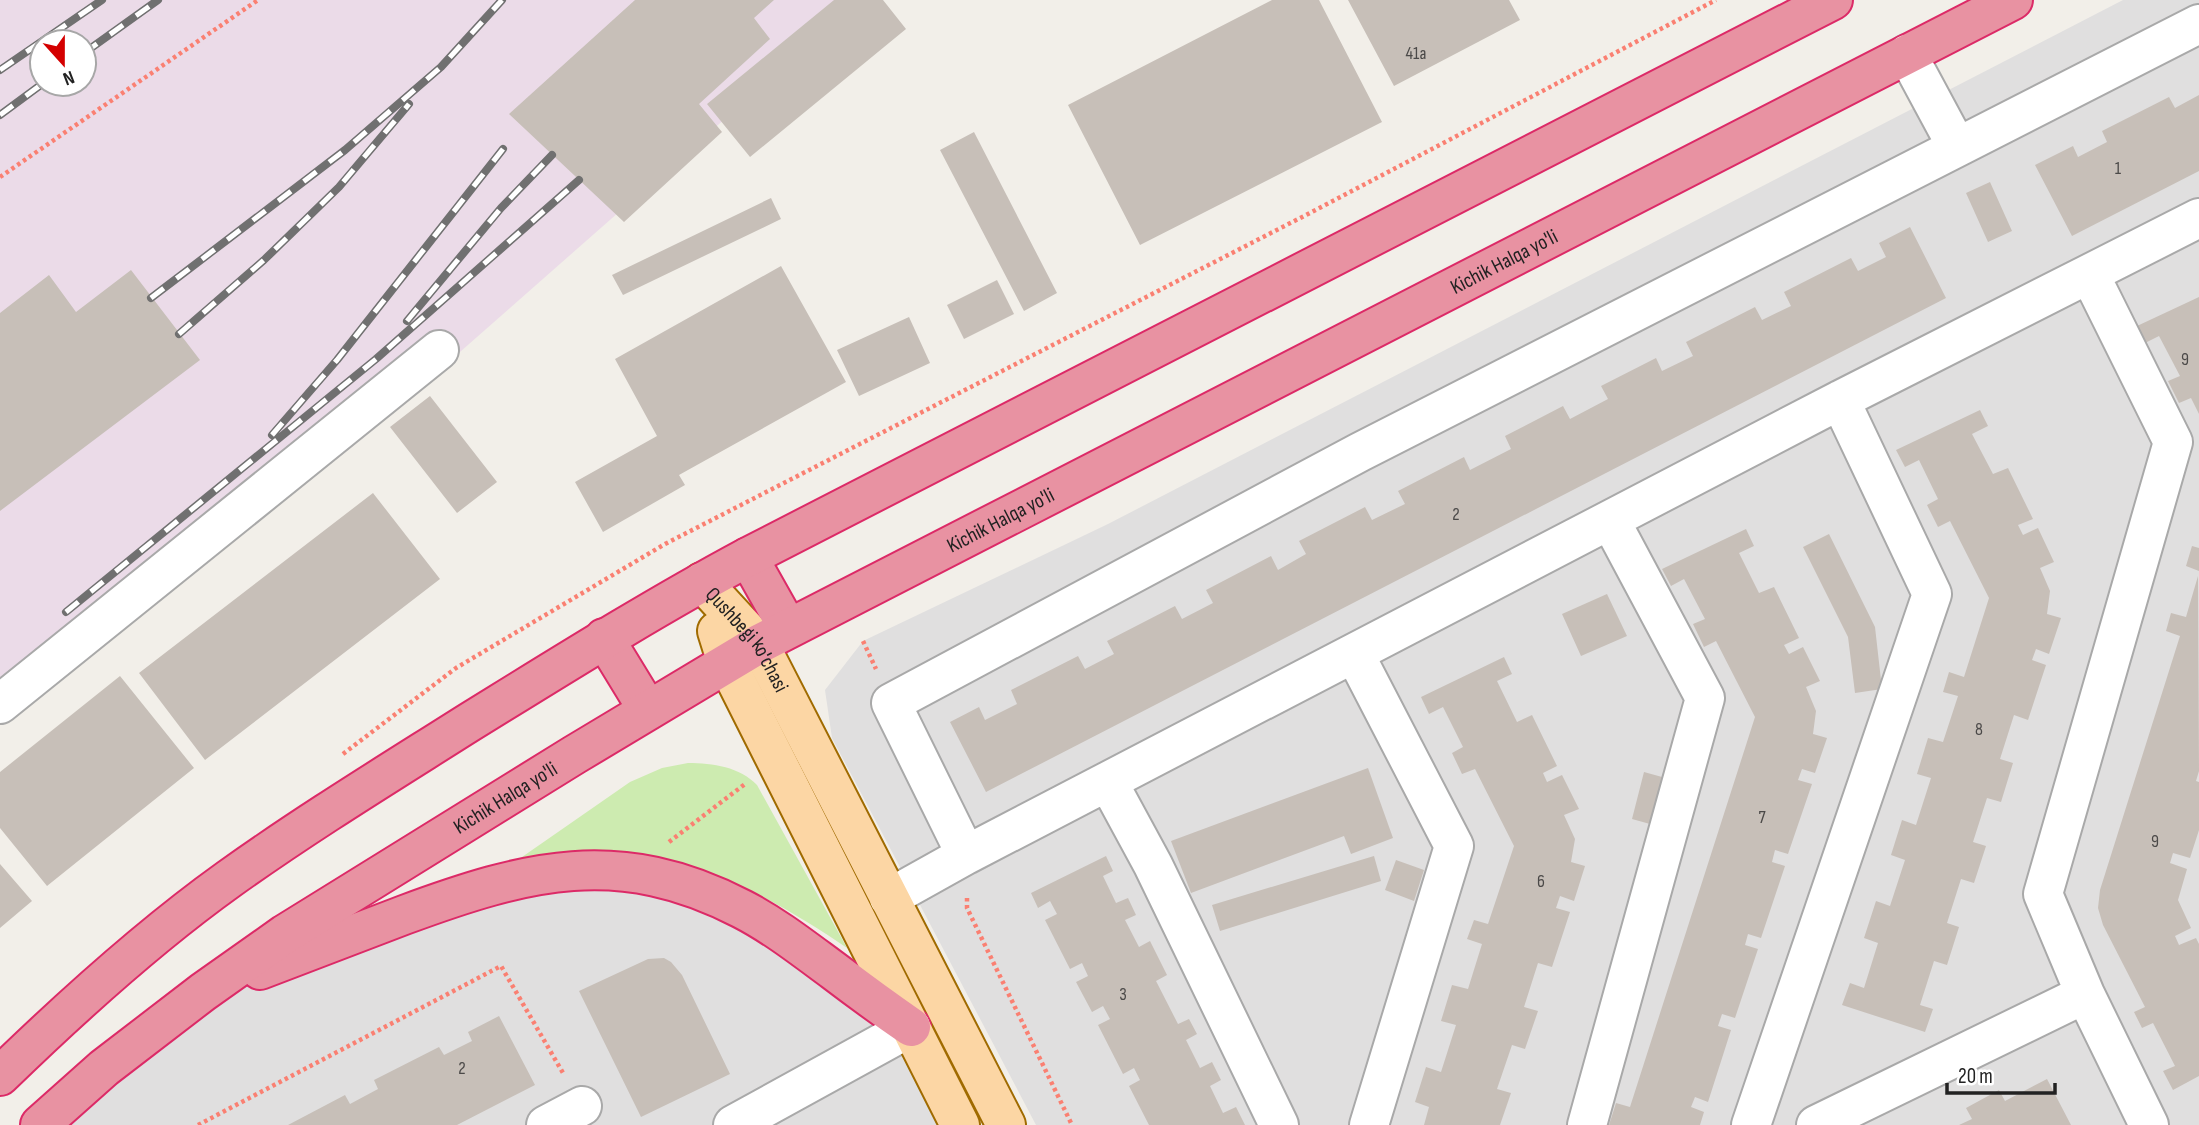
<svg xmlns="http://www.w3.org/2000/svg" width="2199" height="1125" font-family="'Sofia Sans Condensed',sans-serif">
<rect width="100%" height="100%" fill="#f2efe9"/>
<path fill="#e0dfdf" d="M2123 0H2199V1125H1036L832 738 825 690 863 641 1108 524Z
M650 876 911 1027 960 1125H40L203 992 441 902Z"/>
<path fill="#ebdbe8" fill-rule="evenodd" d="M0 0H860L353 446 166 593 61 668 0 723ZM42 42H84V84H42Z"/>
<path fill="#cdebb0" d="M688 763C713 763 740 767 757 785L847 948C788 907 694 853 621 854 607 854 592 858 579 860 552 864 525 869 499 873L630 782 662 768Z"/>
<path fill="#c7bfb8" d="M635 0H774L754 18 770 39 699 104 722 132 624 222 509 114Z
M834 0H883L906 29 750 157 707 104Z
M1272 0H1319L1382 122 1140 245 1068 105Z
M1348 0H1509L1520 20 1394 86Z
M2199 95V171L2072 236 2035 165 2073 146 2078 157 2107 142 2102 131 2169 97 2175 108Z
M974 132 1057 293 1024 311 940 150Z
M1990 182 2012 231 1988 242 1966 193Z
M771 198 781 219 623 295 612 275Z
M1910 227 1946 298 986 792 950 722 979 707 985 720 1017 704 1011 690 1078 656 1085 669 1114 654 1107 641 1175 606 1182 619 1213 603 1206 590 1271 556 1278 570 1306 554 1299 541 1365 507 1372 520 1405 504 1398 491 1464 457 1470 470 1511 449 1505 436 1563 406 1570 419 1608 399 1601 386 1656 358 1662 371 1693 356 1686 342 1755 307 1762 320 1791 306 1784 292 1851 258 1858 271 1886 257 1879 243Z
M781 266 846 382 679 475 685 485 603 532 575 482 657 436 615 359Z
M131 270 200 360 0 511V313L49 275 76 312Z
M997 280 1014 314 964 339 947 305Z
M2199 297V414L2191 398 2179 403 2168 381 2180 376 2159 336 2145 343 2137 326Z
M909 317 930 363 859 396 837 350Z
M430 396 497 482 457 513 390 427Z
M1980 410 1988 426 1972 434 1993 474 2008 468 2033 519 2018 525 2023 535 2038 528 2054 562 2040 568 2050 591 2047 614 2061 618 2049 654 2036 649 2032 660 2046 665 2028 720 2014 715 2000 759 2013 763 2001 802 1987 798 1973 842 1986 846 1974 883 1961 879 1947 923 1959 927 1947 965 1934 961 1920 1005 1933 1009 1925 1032 1842 1005 1850 983 1864 988 1878 943 1864 938 1876 901 1890 906 1905 860 1891 855 1902 820 1916 825 1931 778 1917 774 1928 738 1943 742 1958 696 1943 692 1949 672 1964 677 1989 598 1950 521 1938 527 1927 505 1938 499 1919 460 1905 467 1896 450Z
M373 493 440 579 205 760 139 673Z
M1746 529 1754 546 1739 553 1759 593 1774 587 1799 638 1784 645 1789 654 1803 647 1820 681 1806 687 1816 711 1813 734 1827 738 1815 773 1802 769 1798 780 1812 784 1788 854 1775 850 1772 862 1785 866 1761 938 1748 934 1745 945 1758 949 1735 1018 1722 1014 1718 1026 1731 1030 1708 1102 1695 1097 1691 1107 1704 1112 1700 1125H1609L1616 1103 1630 1107 1755 717 1716 641 1704 647 1693 624 1705 619 1684 579 1671 586 1662 569Z
M1829 534 1875 627 1882 689 1855 693 1848 637 1803 547Z
M2192 546 2199 548V571L2186 566Z
M2198 576 2199 771 2196 781 2199 782V830L2190 858 2173 853 2170 863 2187 869 2178 900 2191 928 2175 936 2179 945 2196 938 2199 944V1076L2173 1090 2163 1071 2175 1066 2153 1023 2142 1028 2134 1012 2145 1007 2103 925 2098 908 2100 890 2180 636 2166 631 2171 613 2186 617Z
M1607 594 1627 636 1581 656 1562 614Z
M1504 657 1512 674 1497 681 1517 722 1532 715 1557 766 1543 773 1547 782 1562 775 1579 809 1564 815 1575 839 1571 862 1585 866 1574 901 1560 896 1556 908 1570 912 1552 967 1538 963 1524 1007 1538 1011 1525 1049 1512 1045 1497 1089 1511 1093 1500 1125H1424L1429 1107 1415 1102 1426 1067 1441 1072 1456 1025 1441 1021 1452 985 1468 989 1482 944 1467 939 1474 920 1488 924 1514 846 1475 769 1462 774 1452 753 1463 747 1443 707 1429 714 1421 697Z
M120 676 194 768 47 886 0 828V772Z
M1368 768 1393 838 1351 854 1344 836 1191 893 1171 841Z
M1644 772 1662 777 1650 824 1632 819Z
M1106 856 1113 871 1103 876 1116 903 1128 898 1136 915 1125 920 1139 947 1150 941 1167 975 1156 981 1178 1024 1189 1019 1197 1034 1186 1040 1200 1068 1212 1062 1221 1080 1210 1086 1223 1113 1236 1107 1245 1125H1149L1129 1086 1140 1080 1134 1068 1123 1074 1098 1025 1110 1019 1103 1006 1092 1012 1076 982 1088 976 1082 963 1070 969 1045 920 1057 914 1050 901 1038 908 1031 893Z
M1374 856 1381 881 1220 931 1212 905Z
M1396 860 1424 870 1414 901 1385 890Z
M0 864 32 901 0 928Z
M664 958 671 962 682 975 730 1074 641 1117 579 991 648 959Z
M499 1016 535 1085 457 1125H288L345 1095 350 1104 378 1089 374 1080 439 1047 444 1055 472 1041 468 1032Z
M2047 1079 2071 1125H1959L1972 1119 1966 1108 1999 1090 2005 1101Z"/>
<g fill="none" stroke-linecap="round" stroke-linejoin="round">
<defs>
<path id="minor" d="M1907 54 1957 147
M2090 275 2173 442 2043 894 2085 994 2149 1125
M1354 653 1454 846 1369 1125
M0 704 439 350
M1108 782 1153 865 1279 1125
M966 855 891 703 1360 452 2199 24
M889 898 966 855 1840 400 2199 218
M546 1125 582 1106
M733 1125 911 1027
M1587 1125 1705 698 1610 520
M1751 1125 1932 594 1840 400
M1816 1125 2085 994"/>
<g id="major">
<path id="s1" d="M702 582 759 644 1006 1125"/>
<path d="M717 631 727 663 960 1125"/>
</g>
<g id="highway">
<path d="M748 557 788 628"/>
<path d="M604 638 648 710"/>
<path d="M260 970C308 952 356 933 404 915 526 870 619 845 742 909 775 926 804 949 834 971 859 990 885 1009 911 1027"/>
<path d="M0 1076C72 1006 148 937 229 879 306 824 386 775 465 725 559 667 651 609 748 557L1833 0"/>
<path id="s2" d="M40 1125 104 1068 203 992 285 934 574 755 759 644 2013 0"/>
</g>
</defs>
<use href="#minor" stroke="#a9a9a9" stroke-width="42"/>
<use href="#major" stroke="#a06b00" stroke-width="42"/>
<use href="#highway" stroke="#dc2a67" stroke-width="42"/>
<path stroke="#fa8072" stroke-width="4.5" stroke-dasharray="3.5 3.5" stroke-linecap="butt" d="M0 177 258 0
M863 641 876 669
M343 754 456 668 665 544 1306 215 1716 0
M669 842 745 784
M967 898V908L1072 1125
M198 1125 501 966 563 1073"/>
<use href="#minor" stroke="#fff" stroke-width="38"/>
<use href="#major" stroke="#fcd6a4" stroke-width="38"/>
<use href="#highway" stroke="#e892a2" stroke-width="38"/>
<defs>
<path id="rail" d="M84 53 158 0
M0 70 102 0
M0 115 42 84
M151 298 345 150 441 67 502 0
M407 321 501 208 552 155
M179 334 264 260 339 187 409 104
M272 435 337 360 503 149
M66 612 376 359 579 180"/>
</defs>
<use href="#rail" stroke="#707070" stroke-width="8"/>
<use href="#rail" stroke="#fff" stroke-width="5" stroke-dasharray="16" stroke-linecap="butt"/>
</g>
<g text-anchor="middle" dominant-baseline="central" stroke-width="6" stroke-linejoin="round" paint-order="stroke">
<g font-size="18" fill="#4b4948">
<text x="1416" y="53">41а</text>
<text x="2118" y="168">1</text>
<text x="2185" y="359">9</text>
<text x="1456" y="514">2</text>
<text x="1979" y="729">8</text>
<text x="1762" y="817">7</text>
<text x="2155" y="841">9</text>
<text x="1541" y="881">6</text>
<text x="1123" y="994">3</text>
<text x="462" y="1068">2</text>
</g>
<g font-size="21" fill="#222" stroke="#fff">
<text stroke="none"><textPath href="#s2" startOffset="1704">Kichik Halqa yo'li</textPath></text>
<text stroke="none"><textPath href="#s2" startOffset="1138">Kichik Halqa yo'li</textPath></text>
<text stroke="none"><textPath href="#s1" startOffset="74">Qushbegi ko'chasi</textPath></text>
<text stroke="none"><textPath href="#s2" startOffset="570">Kichik Halqa yo'li</textPath></text>
</g>
</g>
<g transform="translate(63 63) rotate(159)"><circle r="33" fill="#ffffff" stroke="#a7a7a7" stroke-width="2"/>
<path d="M0-5L12 26L0 18L-12 26Z" fill="#d40000"/>
<text y="-10" font-size="19" font-weight="bold" text-anchor="middle" fill="#222222">N</text>
</g>
<path d="M1947 1083v10h108v-10" fill="none" stroke="#222222" stroke-width="3.5"/>
<text x="1958" y="1083" font-size="21" fill="#222222" stroke="#ffffff" stroke-width="5" paint-order="stroke">20 m</text>
</svg>
